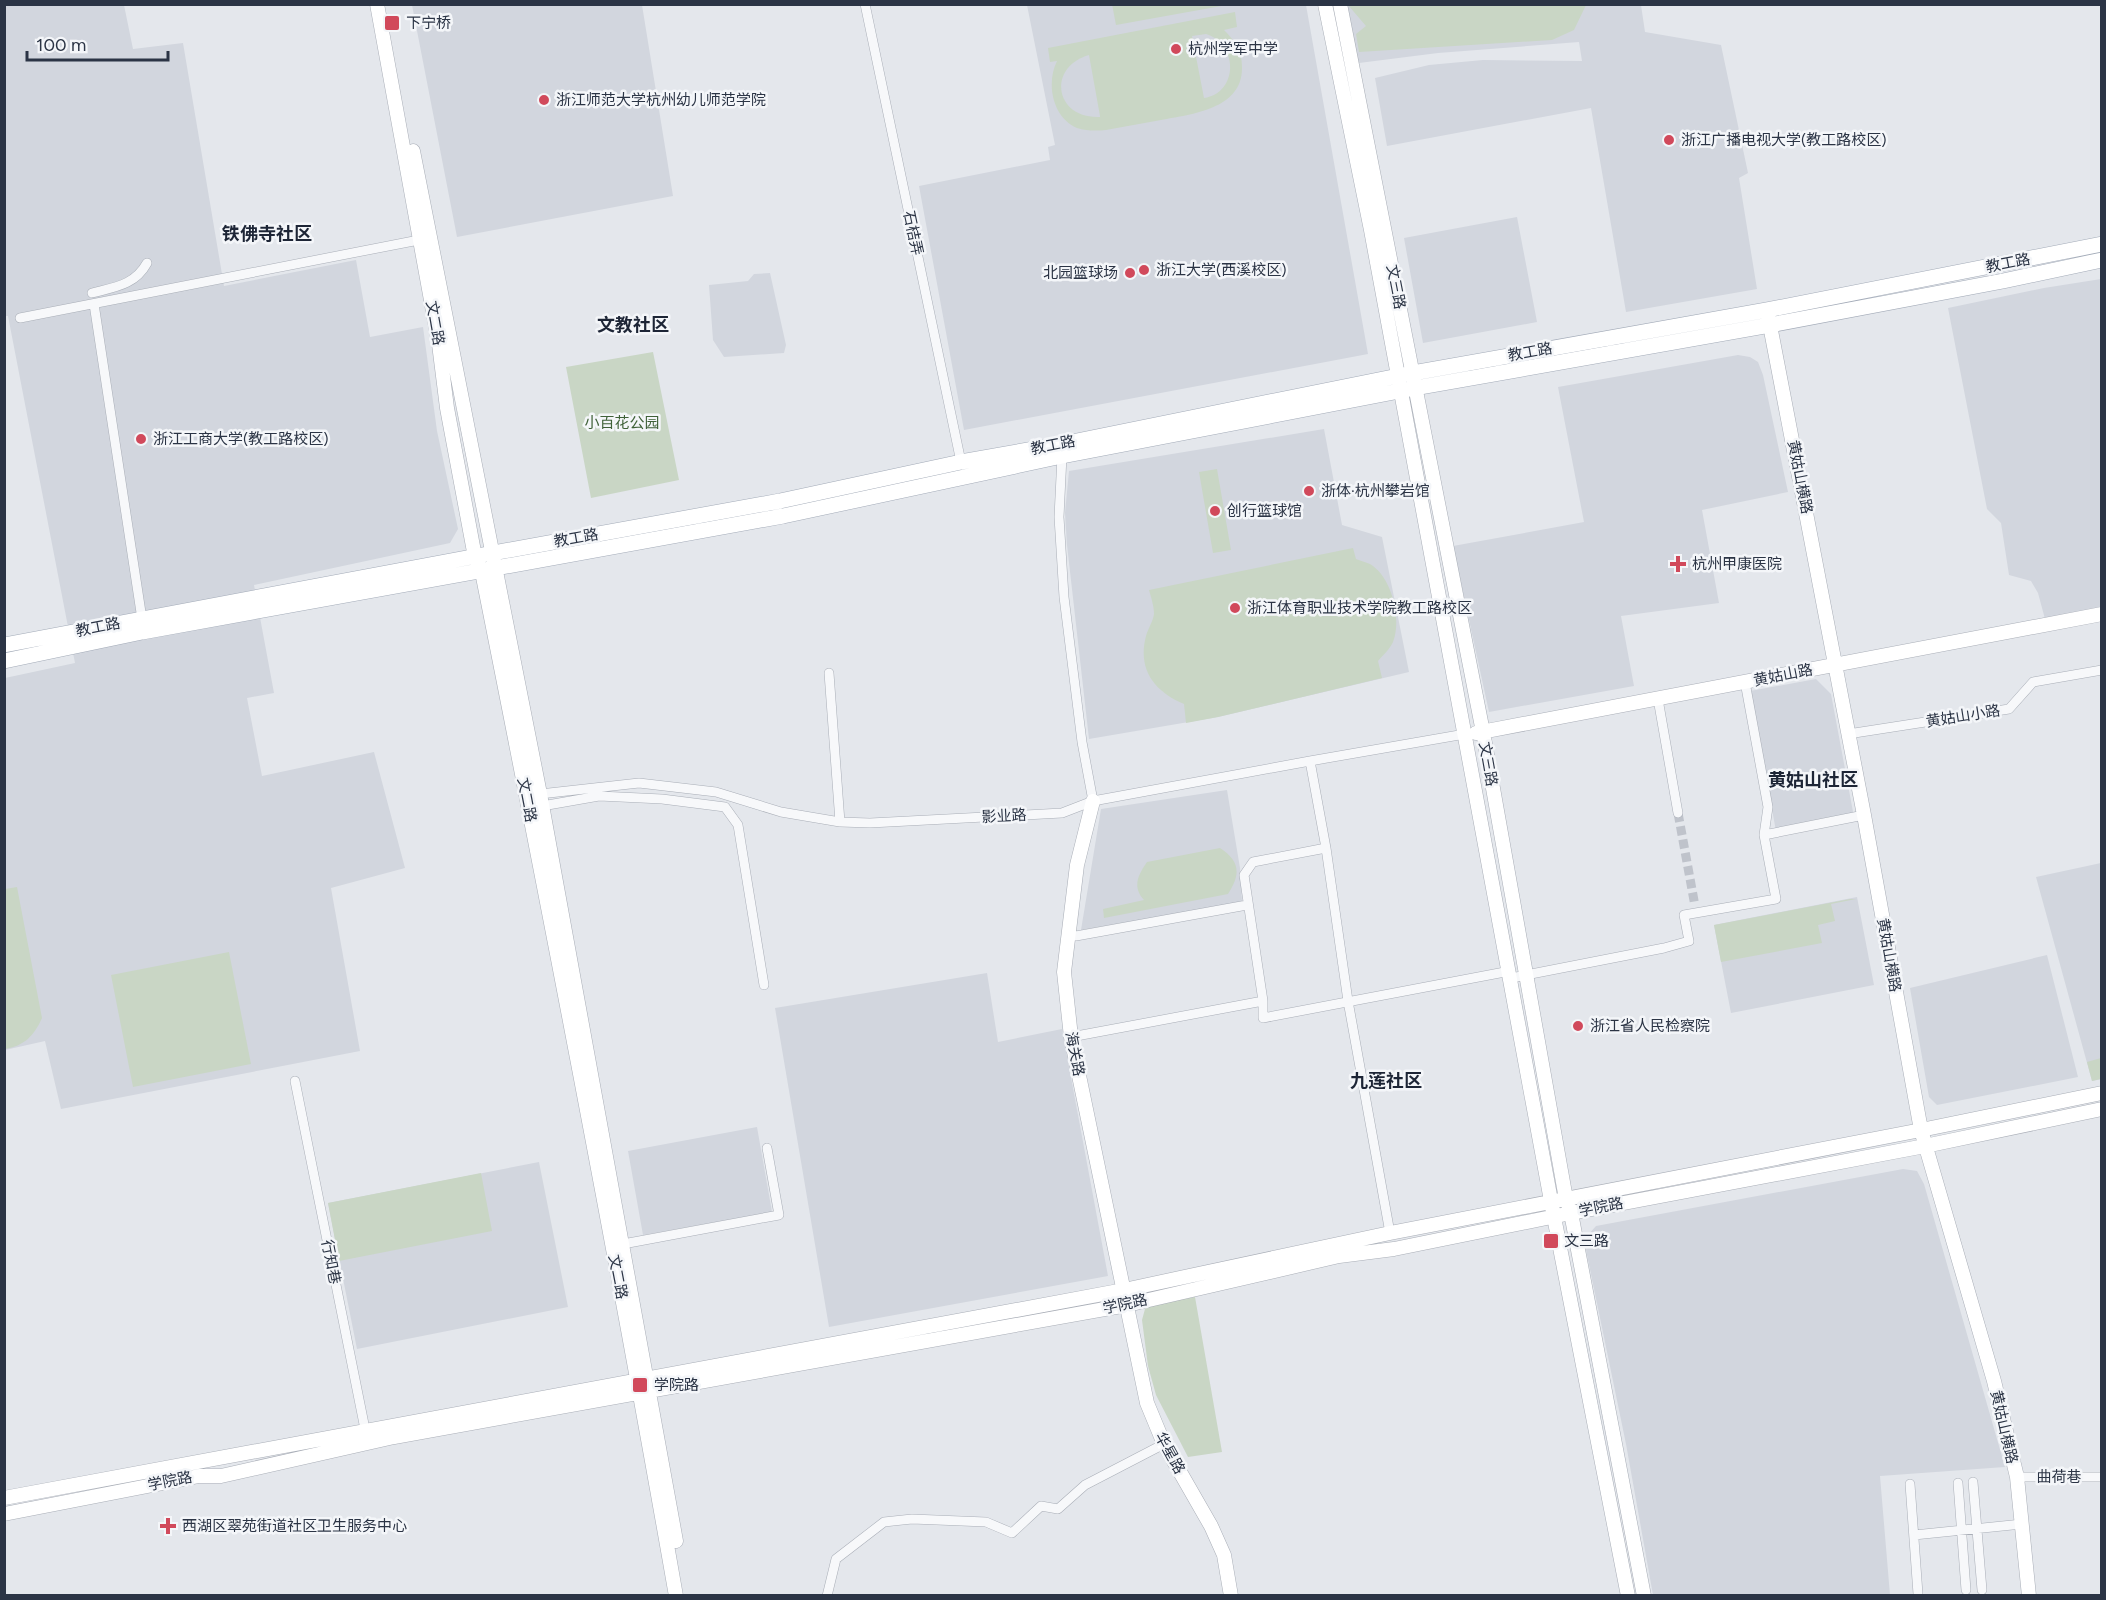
<svg xmlns="http://www.w3.org/2000/svg" width="2106" height="1600" font-family="Figtree,'Noto Sans SC',sans-serif">
<rect width="100%" height="100%" fill="#e4e7ec"/>
<path fill="#d2d6de" d="M4 5H124L133 49 183 43 224 286 356 260 370 337 423 327 437 431 458 529 450 543 254 585 274 693 247 698 262 776 374 752 405 868 331 888 360 1051 61 1109 45 1041 5 1050V678L75 663 8 316H5Z
M412 5H642L673 196 457 237Z
M1027 5H1306L1368 354 964 430 919 186 1050 160 1048 147 1055 145Z
M1341 5H1641L1645 32 1721 45 1748 173 1739 178 1757 289 1626 312 1591 108 1387 146 1375 78 1429 65 1483 60 1582 61 1579 42 1438 53 1351 64Z
M1517 217 1537 322 1423 343 1404 238Z
M770 273 786 345 784 353 724 357 713 340 709 285 748 281 754 274Z
M2101 279V607L2045 619 2038 593 2031 581 2009 575 2001 523 1987 509 1948 308 2044 288Z
M1738 355 1750 357 1758 362 1763 375 1788 492 1702 510 1719 603 1621 616 1634 686 1489 712 1453 546 1584 522 1558 387Z
M1324 429 1342 525 1382 537 1409 672 1218 717 1089 739 1067 545 1065 513 1069 471Z
M1816 679 1831 694 1854 817 1776 831 1750 691Z
M1227 790 1240 868 1242 902 1081 930 1101 809Z
M2101 863V1079L2092 1081 2036 877Z
M1857 897 1874 985 1731 1013 1714 925Z
M2047 955 2078 1077 1937 1105 1929 1097 1910 988Z
M987 973 998 1042 1062 1029 1108 1276 829 1327 775 1008Z
M757 1127 772 1212 643 1235 628 1151Z
M539 1162 568 1307 357 1349 328 1203Z
M1903 1169 1917 1171 1924 1184 2005 1467 1880 1476 1890 1595H1653L1626 1444 1586 1250 1588 1235 1596 1226Z"/>
<path fill="#c9d6c5" fill-rule="evenodd" d="M1112 4H1227V5L1116 25Z
M1348 5V4L1586 5 1574 30 1552 40 1359 52 1356 34 1366 26Z
M1235 12 1237 27 1224 30C1235 41 1242 51 1242 67 1243 109 1192 114 1161 120 1143 123 1124 127 1106 130 1097 131 1086 131 1077 128 1052 117 1046 83 1057 61L1050 62 1048 48ZM1206 34C1239 44 1238 93 1204 98L1192 36ZM1089 55 1100 116V117C1054 119 1047 67 1089 55Z
M653 352 679 480 591 498 566 367Z
M1217 469 1231 550 1213 553 1199 472Z
M1353 548 1356 559C1360 561 1366 562 1370 564 1392 577 1402 619 1393 642 1390 649 1383 655 1378 661L1382 678 1218 717 1186 723 1184 704C1155 692 1137 670 1146 636 1148 629 1153 621 1154 614 1154 606 1151 597 1149 590Z
M1220 848C1240 861 1241 874 1228 894L1104 918 1103 909 1144 900C1132 887 1138 875 1147 862Z
M17 887 42 1018C34 1036 24 1046 5 1049V889Z
M1850 899H1856L1831 904 1835 921 1818 925 1822 943 1721 962 1714 925Z
M229 952 251 1064 133 1087 111 975Z
M2101 1058V1079L2092 1081 2087 1062Z
M481 1173 492 1231 339 1261 328 1203Z
M1195 1297 1222 1452 1188 1457 1156 1395 1148 1366 1142 1320 1145 1309 1153 1304Z"/>
<g fill="none" stroke-linecap="round" stroke-linejoin="round">
<path stroke="#bfc3cb" stroke-width="9" stroke-dasharray="9 4.5" stroke-linecap="butt" d="M1678 813 1695 906"/>
<defs>
<path id="street" d="M865 4 961 462
M92 293C115 287 135 285 147 263
M94 304 142 619
M20 318 424 239
M1062 456 1059 517 1064 597 1082 742 1093 801
M829 673 840 822
M1658 699 1678 813
M1848 734 2009 709 2033 682 2102 670
M1310 761 1326 848 1348 1001 1390 1233
M540 794 639 783 716 792 781 812 840 822 870 823 1062 813 1093 801 1310 761 1465 734
M542 806 599 796 662 799 725 807 738 825 764 985
M1764 835 1864 815
M1326 848 1253 862 1244 875 1263 1001V1018L1510 971
M1067 934 1076 936 1247 905
M1511 978 1664 948 1689 941 1684 915 1776 899 1764 835 1768 807 1745 682
M1071 1037 1263 1001
M295 1081 366 1434
M623 1244 779 1215 767 1148
M2017 1477H2102
M1973 1482 1982 1590
M1958 1483 1966 1590
M1910 1484 1918 1594
M1914 1535 2022 1524
M827 1596 836 1559 884 1522 912 1519 986 1522 1012 1533 1041 1506 1058 1509 1085 1485 1164 1444"/>
<path id="secondary" d="M377 4 439 344 447 408 475 557 482 572C550 913 616 1254 676 1596
M1325 4 1371 230 1554 1217 1628 1596
M1340 4 1483 732 1566 1199 1571 1213 1644 1596
M413 151 540 794 676 1541
M1768 315 1864 815 1921 1130 1994 1381 2017 1477 2029 1596
M1476 733 2102 614
M1093 801 1077 865 1064 972 1071 1037 1147 1403 1164 1444 1211 1526 1224 1555 1231 1596
M4 1498 1124 1290 1390 1233 1921 1130 2102 1093
M4 1514 199 1476H221L394 1437 1127 1305 1339 1256 1394 1249 1571 1213 1925 1146 2102 1109"/>
<path id="primary" d="M4 645 493 553 780 501 961 462 1062 444 1413 373 1767 310 2102 244
M4 661 142 632 783 516 1062 456 1415 388 1770 325 2003 281 2102 260"/>
</defs>
<use href="#street" stroke="#a9aeb7" stroke-width="10"/>
<use href="#secondary" stroke="#a9aeb7" stroke-width="15"/>
<use href="#primary" stroke="#a3abb8" stroke-width="16"/>
<use href="#street" stroke="#f7f8fa" stroke-width="9"/>
<use href="#secondary" stroke="#fff" stroke-width="14"/>
<use href="#primary" stroke="#fff" stroke-width="15"/>
</g>
<g fill="#d1495b" stroke="#f4f6f9" stroke-width="2">
<rect x="384" y="15" width="16" height="16" rx="3"/>
<circle cx="1176" cy="49" r="6"/>
<circle cx="544" cy="100" r="6"/>
<circle cx="1669" cy="140" r="6"/>
<circle cx="1144" cy="270" r="6"/>
<circle cx="1130" cy="273" r="6"/>
<circle cx="141" cy="439" r="6"/>
<circle cx="1309" cy="491" r="6"/>
<circle cx="1215" cy="511" r="6"/>
<path d="M1675 555h6v6h6v6h-6v6h-6v-6h-6v-6h6z"/>
<circle cx="1235" cy="608" r="6"/>
<circle cx="1578" cy="1026" r="6"/>
<rect x="1543" y="1233" width="16" height="16" rx="3"/>
<rect x="632" y="1377" width="16" height="16" rx="3"/>
<path d="M165 1517h6v6h6v6h-6v6h-6v-6h-6v-6h6z"/>
</g>
<g text-anchor="middle" dominant-baseline="central" stroke-width="5" stroke-linejoin="round" paint-order="stroke">
<g font-size="15" fill="#2b3445" stroke="#f4f6f9" text-anchor="start">
<text x="406" y="23">下宁桥</text>
<text x="1188" y="49">杭州学军中学</text>
<text x="556" y="100">浙江师范大学杭州幼儿师范学院</text>
<text x="1681" y="140">浙江广播电视大学(教工路校区)</text>
<text x="1156" y="270">浙江大学(西溪校区)</text>
<text x="1118" y="273" text-anchor="end">北园篮球场</text>
<text x="153" y="439">浙江工商大学(教工路校区)</text>
<text x="1321" y="491">浙体·杭州攀岩馆</text>
<text x="1227" y="511">创行篮球馆</text>
<text x="1692" y="564">杭州甲康医院</text>
<text x="1247" y="608">浙江体育职业技术学院教工路校区</text>
<text x="1590" y="1026">浙江省人民检察院</text>
<text x="1564" y="1241">文三路</text>
<text x="654" y="1385">学院路</text>
<text x="182" y="1526">西湖区翠苑街道社区卫生服务中心</text>
</g>
<g font-size="15" fill="#2b3445" stroke="#f4f6f9">
<text transform="translate(913 233) rotate(78)">石桔弄</text>
<text transform="translate(2008 263) rotate(-11)">教工路</text>
<text transform="translate(1396 287) rotate(79)">文三路</text>
<text transform="translate(435 323) rotate(80)">文二路</text>
<text transform="translate(1530 352) rotate(-10)">教工路</text>
<text transform="translate(1053 445) rotate(-11)">教工路</text>
<text transform="translate(1800 477) rotate(79)">黄姑山横路</text>
<text transform="translate(576 538) rotate(-10)">教工路</text>
<text transform="translate(98 627) rotate(-11)">教工路</text>
<text transform="translate(1783 675) rotate(-11)">黄姑山路</text>
<text transform="translate(1963 716) rotate(-9)">黄姑山小路</text>
<text transform="translate(1488 764) rotate(80)">文三路</text>
<text transform="translate(527 800) rotate(79)">文二路</text>
<text transform="translate(1004 816) rotate(-3)">影业路</text>
<text transform="translate(1889 955) rotate(80)">黄姑山横路</text>
<text transform="translate(1075 1054) rotate(79)">海关路</text>
<text transform="translate(1601 1207) rotate(-11)">学院路</text>
<text transform="translate(331 1262) rotate(79)">行知巷</text>
<text transform="translate(618 1277) rotate(79)">文二路</text>
<text transform="translate(1125 1304) rotate(-12)">学院路</text>
<text transform="translate(2004 1427) rotate(77)">黄姑山横路</text>
<text transform="translate(1170 1453) rotate(61)">华星路</text>
<text x="2059" y="1477">曲荷巷</text>
<text transform="translate(170 1481) rotate(-11)">学院路</text>
</g>
<g font-size="15" fill="#3f6138" stroke="#f4f6f9">
<text x="622" y="423">小百花公园</text>
</g>
<g font-size="18" font-weight="bold" fill="#1d2536" stroke="#f4f6f9">
<text x="267" y="234">铁佛寺社区</text>
<text x="633" y="325">文教社区</text>
<text x="1813" y="780">黄姑山社区</text>
<text x="1386" y="1081">九莲社区</text>
</g>
</g>
<rect width="2106" height="1600" fill="none" stroke="#2b3445" stroke-width="12"/>
<path d="M27 51v9h141v-9" fill="none" stroke="#2b3445" stroke-width="3"/>
<text x="36" y="51" font-size="18" fill="#2b3445" stroke="#f4f6f9" stroke-width="4.5" paint-order="stroke">100 m</text>
</svg>
